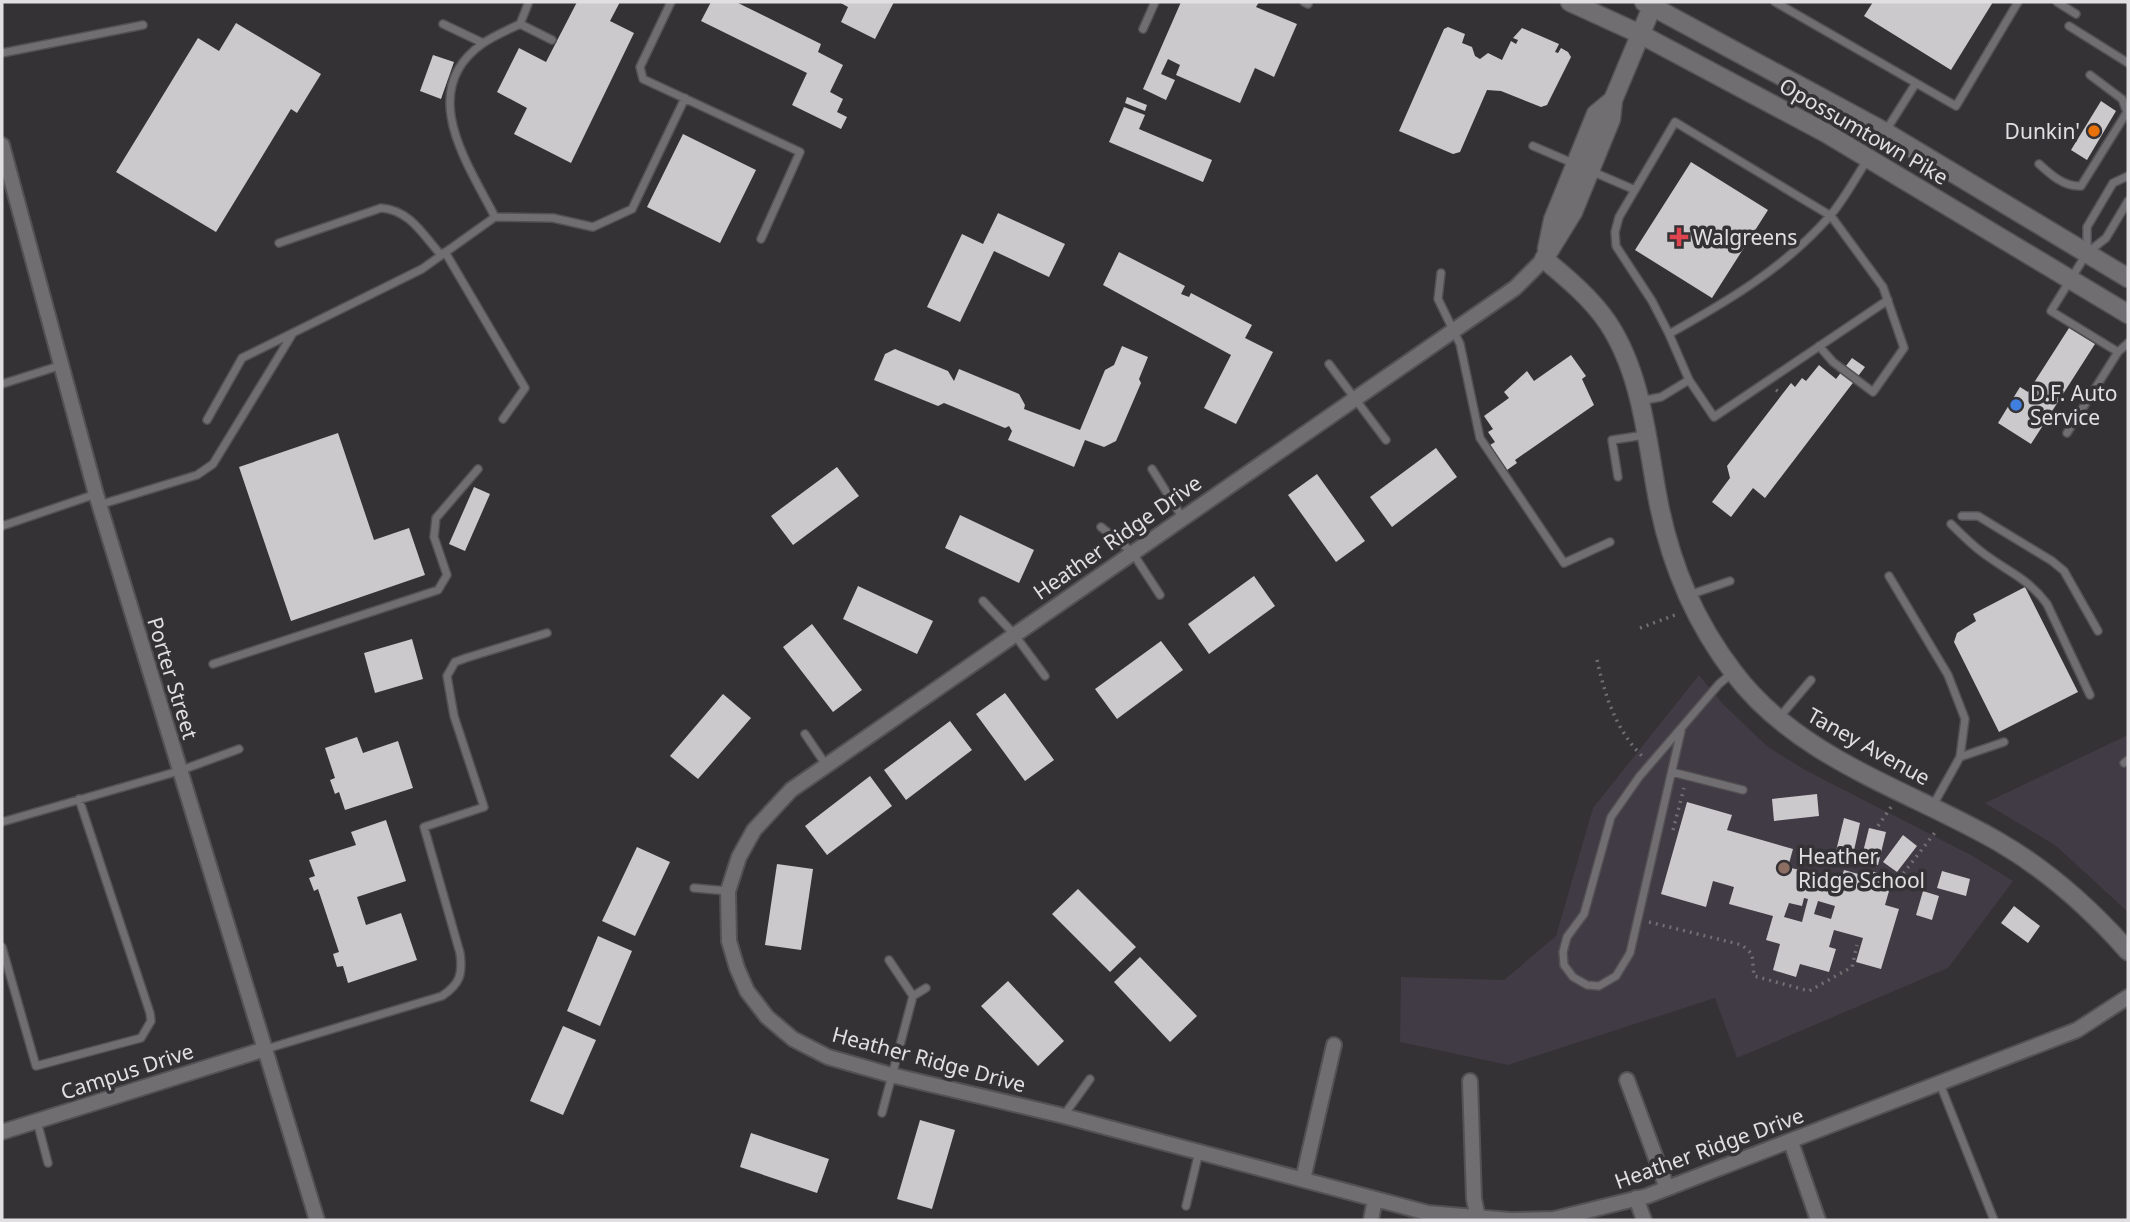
<svg xmlns="http://www.w3.org/2000/svg" width="2130" height="1222" font-family="'Noto Sans',sans-serif">
<rect width="100%" height="100%" fill="#343235"/>
<path fill="#403b44" d="M1699 675 1723 704 1768 747 1807 771 1971 855 2013 881 1948 968 1737 1058 1715 998 1508 1065 1400 1042 1401 977 1504 980 1556 936 1593 808Z
M2128 735V912L2055 845 1985 803Z"/>
<path fill="#ccc9cd" fill-rule="evenodd" d="M577 2H620L610 21 634 33 571 163 514 134 527 108 497 92 519 48 546 62Z
M711 2H736L821 44 818 52 843 65 830 92 843 99 837 112 847 117 841 129 792 105 807 73 701 21Z
M839 2H894L875 39 841 22 848 7Z
M1181 2H1259L1256 7 1297 24 1274 77 1255 68 1240 103 1176 75 1180 65 1168 59 1161 74 1175 80 1166 100 1143 89Z
M1873 2H1993L1951 70 1864 16Z
M236 23 321 74 297 113 291 109 216 232 116 172 198 38 219 51Z
M1448 27 1465 34 1462 43 1472 47 1475 56 1480 59 1488 53 1502 60 1511 41 1516 44 1518 40 1513 38 1522 28 1559 44 1555 52 1558 53 1561 48 1568 52 1571 57 1547 105 1541 107 1501 91 1487 90 1460 152 1453 154 1399 131 1444 29Z
M433 55 454 62 441 99 420 91Z
M1127 97 1147 105 1145 111 1125 103Z
M2101 101 2116 111 2087 160 2071 150Z
M1124 107 1145 115 1139 129 1212 160 1203 182 1109 142Z
M683 134 756 170 720 243 647 207Z
M1691 162 1768 210 1712 298 1635 250Z
M998 213 1065 244 1049 277 994 251 960 322 927 307 962 234 983 244Z
M1119 252 1185 286 1181 294 1189 297 1191 293 1252 325 1245 338 1273 352 1236 424 1204 408 1231 355 1103 285Z
M2069 328 2095 344 2031 444 1998 423 2020 387 2028 392Z
M1122 346 1148 357 1139 379 1141 383 1116 441 1104 447 1085 440 1074 467 1008 440 1012 431 1009 426 1005 428 944 403 938 406 874 380 885 354 895 349 948 371 954 381 959 369 1019 394 1025 405 1024 409 1080 430 1105 370 1114 365Z
M1571 355 1586 376 1582 379 1594 405 1515 460 1517 463 1507 470 1490 445 1495 442 1488 432 1493 429 1484 416 1509 398 1504 392 1527 371 1534 381Z
M1852 358 1865 367 1765 498 1753 488 1731 517 1712 502 1730 478 1727 466 1791 383 1795 387 1802 378 1806 381 1819 365 1836 379Z
M338 433 374 540 409 528 425 575 291 621 239 467Z
M1436 448 1457 477 1392 527 1370 497Z
M837 467 859 496 793 545 771 516Z
M1317 474 1365 541 1336 562 1288 495Z
M474 487 490 494 465 551 449 544Z
M960 515 1034 550 1019 583 945 548Z
M1254 576 1275 606 1209 654 1188 624Z
M858 586 933 621 917 654 843 619Z
M2025 587 2078 692 1999 732 1954 642 1957 633 1976 621 1973 614Z
M812 624 862 690 833 712 783 647Z
M412 639 423 679 375 693 364 653Z
M1161 641 1183 670 1117 719 1095 689Z
M1005 693 1054 760 1025 781 976 714Z
M723 694 751 718 698 779 670 756Z
M950 721 972 750 906 800 884 770Z
M357 737 363 753 398 741 413 788 345 810 339 792 335 794 330 780 335 778 325 748Z
M870 776 892 806 827 855 805 826Z
M1817 794 1819 816 1774 821 1772 799Z
M1687 802 1732 815 1727 830 1793 849 1788 867 1810 873 1808 880 1838 889 1844 870 1869 877 1870 871 1893 877 1885 905 1899 909 1881 969 1856 962 1863 938 1834 930 1829 947 1836 949 1829 972 1800 964 1796 977 1773 970 1780 944 1766 940 1773 916 1729 904 1734 887 1713 881 1706 907 1661 894ZM1804 898 1808 899 1802 922 1784 917 1789 903 1802 906ZM1818 901 1835 906 1831 919 1814 914Z
M1844 818 1860 823 1853 855 1836 851Z
M386 820 406 881 357 897 366 925 401 913 417 960 348 983 343 966 337 967 333 954 339 952 318 889 314 891 309 878 315 876 309 860 356 845 351 832Z
M1869 828 1886 832 1878 865 1861 860Z
M1903 835 1917 846 1897 872 1883 862Z
M637 847 670 862 635 936 602 921Z
M777 864 813 869 801 950 765 945Z
M1942 871 1970 879 1966 896 1937 888Z
M1078 889 1136 947 1110 972 1052 914Z
M1923 891 1939 896 1932 920 1916 915Z
M2014 906 2040 926 2028 943 2001 923Z
M598 936 632 951 600 1026 567 1011Z
M1140 957 1197 1016 1170 1042 1114 982Z
M1008 981 1064 1041 1038 1066 981 1006Z
M563 1026 596 1040 563 1115 530 1101Z
M920 1120 955 1130 932 1209 897 1199Z
M751 1133 829 1159 817 1193 740 1167Z"/>
<g fill="none" stroke-linecap="round" stroke-linejoin="round">
<defs>
<path id="service" d="M671 2 640 67 643 79 800 152 761 239
M1304 2 1308 4
M1775 2 1956 106 2018 2
M2057 2 2076 14
M443 24 483 43
M520 24 528 4
M2069 26 2128 63
M1143 29 1155 2
M2 53 143 25
M1885 132 1916 83
M1533 146 1575 164
M2039 164C2051 175 2064 187 2081 186L2127 112 2122 99 2090 75
M1591 171 1635 190
M495 217C468 164 416 91 482 44 493 36 508 30 520 24L552 40
M279 243 381 208C410 210 423 235 441 255
M445 252 525 388 503 419
M2087 252V227L2113 183 2128 176
M1441 273 1438 299 1460 344 1480 438 1564 563 1610 542
M1669 334 1689 380 1714 417 1888 300
M1819 346 1833 362 1873 392 1904 348 1883 287 1831 216 1675 122 1619 217 1615 232 1616 246 1652 301 1669 334C1728 301 1784 268 1829 217 1844 200 1855 178 1868 159
M2118 352 2051 311 2087 253 2106 238 2128 201
M1329 364 1386 440
M2 384 62 365
M1640 401 1661 397 1689 380
M207 420 242 358 422 269 495 217 553 218 593 227 632 209 685 98
M2067 433 2118 352 2128 343
M1152 469 1182 517
M1618 477 1612 440 1645 435
M99 505 197 475 213 464 293 333
M1962 516H1978L2052 561 2064 571 2098 631
M1951 524C1961 534 1972 545 1983 553 2008 572 2028 578 2047 604L2090 695
M2 526 96 494
M1101 527 1132 552 1160 595
M1889 576 1948 675 1965 719 1960 757 1932 807
M1689 595 1730 581
M983 601 1014 634 1045 676
M213 664 438 590 447 575 434 537 436 518 478 469
M1778 719 1811 680
M1681 731 1630 953 1616 976 1599 986 1587 985 1573 977 1564 965 1563 952 1567 937 1584 914 1611 817 1639 777 1719 684 1732 673
M805 734 826 765
M1960 757 2004 742
M2124 763 2128 760
M1672 772 1743 790
M2 822 179 771 239 749
M694 888 728 891
M2 947 36 1066 141 1038 151 1021 150 1013 79 799
M889 960 913 996
M266 1049 442 996C460 984 463 974 460 953L424 827 484 807 454 716 447 676 455 662 466 658 547 633
M1940 1084 1994 1220
M882 1113 913 996 926 988
M1064 1115 1090 1079
M37 1121 48 1163
M1186 1206 1199 1152"/>
<path id="minor" d="M2 145 96 494 317 1220
M1544 259 1515 288 791 790 754 830 739 857 728 891 729 941 737 968 747 991 767 1017 793 1039 828 1057 891 1075 1064 1116 1428 1213 1510 1220 1554 1219 1647 1196 2077 1030 2128 997
M1627 1080 1667 1188
M1470 1081 1474 1199 1478 1218
M2 1132 265 1049
M1791 1142 1818 1220
M1303 1179 1334 1045
M1636 1198 1644 1220
M1371 1220 1375 1199"/>
<path id="tertiary" d="M1547 249 1553 220 1596 114 1613 100
M1544 259C1566 277 1592 299 1608 323 1643 376 1647 444 1659 505 1672 568 1695 622 1734 673 1799 759 1909 790 1999 842 2049 871 2090 908 2128 951
M1544 259 1573 212 1611 119 1613 100 1654 2"/>
<path id="secondary" d="M1570 2 1640 34 1826 133 2128 314
M1644 2 1885 132 2128 278"/>
</defs>
<use href="#service" stroke="#535154" stroke-width="10"/>
<use href="#minor" stroke="#535154" stroke-width="18"/>
<use href="#tertiary" stroke="#535154" stroke-width="21"/>
<use href="#secondary" stroke="#535154" stroke-width="21"/>
<path stroke="#716f72" stroke-width="3.5" stroke-dasharray="2 5" stroke-linecap="butt" d="M1776 390 1782 394
M1640 628 1675 615
M1597 660C1605 696 1616 730 1642 756
M1878 826 1891 807
M1673 830 1684 788
M1899 879 1937 830
M1649 922 1742 945 1752 954 1754 976 1809 991 1852 967 1857 945"/>
<use href="#service" stroke="#716e72" stroke-width="7"/>
<use href="#minor" stroke="#716e72" stroke-width="14"/>
<use href="#tertiary" stroke="#716e72" stroke-width="18"/>
<use href="#secondary" stroke="#716e72" stroke-width="18"/>
</g>
<circle fill="#e8710a" stroke="#343235" stroke-width="2.5" cx="2094" cy="131" r="7"/>
<path fill="#e0444e" stroke="#343235" stroke-width="2.5" d="M1675.5 226.5h7v7h7v7h-7v7h-7v-7h-7v-7h7z"/>
<circle fill="#3f7fe0" stroke="#343235" stroke-width="2.5" cx="2016" cy="405" r="7"/>
<circle fill="#8d6e63" stroke="#343235" stroke-width="2.5" cx="1784" cy="868" r="7"/>
<g text-anchor="middle" dominant-baseline="central" stroke-width="7" stroke-linejoin="round" paint-order="stroke">
<g font-size="21" fill="#e1dfe2" stroke="#343235">
<text transform="translate(1864 131) rotate(30)">Opossumtown Pike</text>
<text transform="translate(1117 537) rotate(-35)">Heather Ridge Drive</text>
<text transform="translate(173 678) rotate(73)">Porter Street</text>
<text transform="translate(1869 746) rotate(29)">Taney Avenue</text>
<text transform="translate(929 1059) rotate(15)">Heather Ridge Drive</text>
<text transform="translate(127 1071) rotate(-18)">Campus Drive</text>
<text transform="translate(1709 1148) rotate(-20)">Heather Ridge Drive</text>
</g>
<g font-size="21" fill="#e1dfe2" stroke="#343235" text-anchor="start">
<text x="2080" y="131" text-anchor="end">Dunkin'</text>
<text x="1693" y="237">Walgreens</text>
<text x="2030" y="393">D.F. Auto<tspan x="2030" dy="24">Service</tspan></text>
<text x="1798" y="856">Heather<tspan x="1798" dy="24">Ridge School</tspan></text>
</g>
</g>
<rect width="2130" height="1222" fill="none" stroke="#e1dfe2" stroke-width="7"/>
</svg>
